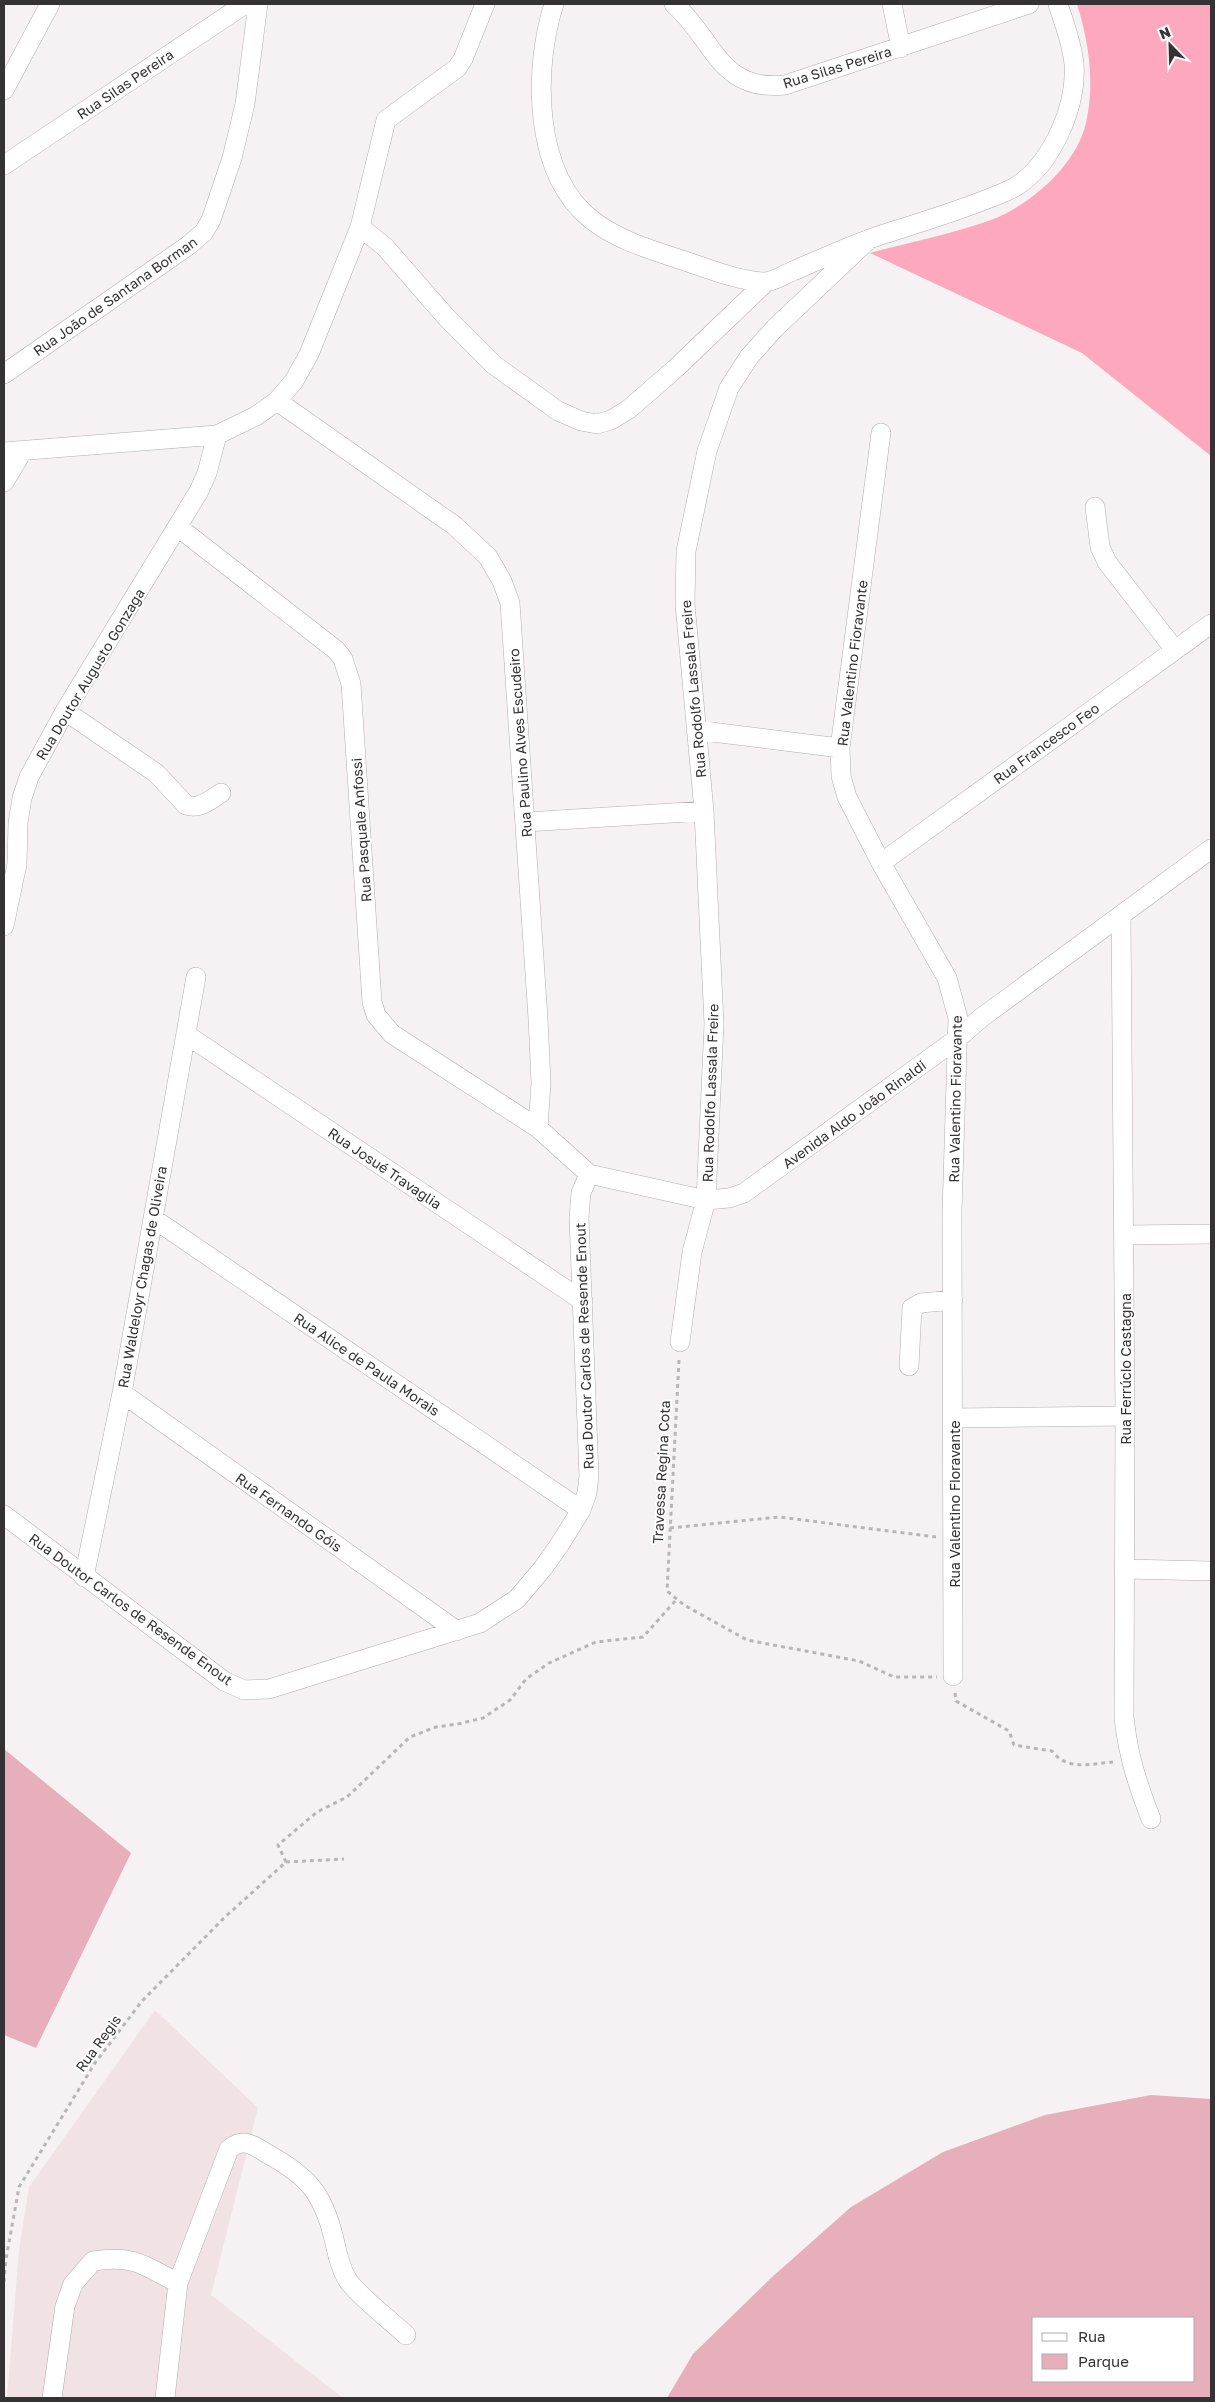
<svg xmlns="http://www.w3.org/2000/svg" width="1215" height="2402" font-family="'Golos Text',sans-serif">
<rect width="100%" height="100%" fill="#f6f2f3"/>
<path fill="#f0e2e5" d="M155 2010 258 2108 211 2295 343 2398H7L19 2250 29 2187Z"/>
<path fill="#e7aebb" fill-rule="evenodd" d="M4 1749 131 1853 36 2048 4 2035Z
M1151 2095 1211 2099V2398H667L693 2354 771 2278 851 2207 943 2152 1045 2115ZM1034 2318H1194V2381H1034Z"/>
<path fill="#fda8be" d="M1077 4H1211V456L1082 353 870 253C910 242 952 234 991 220 1030 205 1076 166 1086 123 1095 83 1089 43 1077 4Z"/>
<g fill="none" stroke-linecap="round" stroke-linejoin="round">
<defs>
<path id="minor" d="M554 4C533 69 533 174 592 220 617 240 652 250 682 260 706 268 738 281 764 282 773 282 785 274 793 271 823 258 853 244 884 234 919 223 955 212 990 198 999 194 1010 191 1018 185 1053 162 1077 105 1074 64 1072 43 1064 23 1058 4
M674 4C714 39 719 92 785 85L1029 4
M892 4 901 48
M4 90 50 4
M4 165 245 4
M360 227 386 120 457 68 463 59 485 4
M4 374 189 245 204 232 211 220 232 158 245 104 258 4
M277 401 455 526 488 557 502 581 510 603 538 1018 541 1083 538 1128 589 1174 706 1200 729 1198 744 1193 958 1038 981 1018 1211 849
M881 433 840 748 841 776 847 797 881 863 947 978 958 1018 952 1212 953 1676
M4 452 217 435 256 416 277 401 294 381 309 354 360 227 385 247 447 318 494 365 558 411 581 421 597 424 611 420 629 409 675 369 766 282
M4 482 22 452
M1095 507 1100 547 1107 562 1175 650
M178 527 336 650 343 659 351 684 372 1002 376 1015 392 1034 538 1128
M65 711 156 773 186 805C199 810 210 800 221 793
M696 730 840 748
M526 822 704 811
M881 863 1211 624
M1121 916 1125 1416 1124 1717C1128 1755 1137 1783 1151 1819
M4 926 17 864 18 823 22 798 29 777 65 711 199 491 207 473 217 435
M187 1035 583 1301
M154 1219 581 1510
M1125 1235 1211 1234
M680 1342 692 1252 706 1200 714 1024 704 811 685 604 686 551 707 451 729 388 749 357 775 328 869 239
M909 1366 912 1308 921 1303 953 1300
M122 1393 457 1631
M954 1418 1125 1416
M4 1515 224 1681 244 1690 269 1689 480 1623 517 1599 543 1568 560 1544 581 1510 587 1493 589 1476 579 1218 581 1193 589 1174
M1125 1569 1211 1571
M84 1577 122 1393 196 977
M52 2398 65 2306 73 2284 93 2261C135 2255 143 2265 178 2283
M165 2398 178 2283 229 2149C243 2138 252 2144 266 2153 308 2176 323 2193 334 2239 337 2253 341 2271 349 2282 362 2299 389 2319 406 2335"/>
</defs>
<use href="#minor" stroke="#b1adae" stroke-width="20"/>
<path stroke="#b9b6b7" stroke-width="3" stroke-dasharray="4 4" stroke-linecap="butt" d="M679 1360 667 1591 684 1605 747 1640 859 1661 894 1677H937
M670 1528 779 1517 936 1537
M955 1693 956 1701 1009 1731 1014 1745 1052 1751C1067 1771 1090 1764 1113 1762
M286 1862 278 1845 317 1812 347 1797 410 1737 436 1727 458 1724 483 1718 510 1700 526 1679 549 1663 596 1642 643 1637 677 1599
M286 1862 344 1859
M4 2282 6 2259 19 2187 95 2063 142 2001 225 1917 286 1862"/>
<use href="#minor" stroke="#fff" stroke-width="19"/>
</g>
<g text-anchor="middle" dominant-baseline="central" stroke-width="4" stroke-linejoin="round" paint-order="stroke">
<g font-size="14" fill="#343233" stroke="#fff">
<text transform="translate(837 67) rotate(-17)">Rua Silas Pereira</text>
<text transform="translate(125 84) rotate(-34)">Rua Silas Pereira</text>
<text transform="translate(115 296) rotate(-35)">Rua João de Santana Borman</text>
<text transform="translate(852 663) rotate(-83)">Rua Valentino Fioravante</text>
<text transform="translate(90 674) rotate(-59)">Rua Doutor Augusto Gonzaga</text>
<text transform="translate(693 689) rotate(-95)">Rua Rodolfo Lassala Freire</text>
<text transform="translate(520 743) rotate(-94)">Rua Paulino Alves Escudeiro</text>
<text transform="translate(1046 743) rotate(-36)">Rua Francesco Feo</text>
<text transform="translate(361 830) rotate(-94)">Rua Pasquale Anfossi</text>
<text transform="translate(710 1093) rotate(-88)">Rua Rodolfo Lassala Freire</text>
<text transform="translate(955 1099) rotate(-89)">Rua Valentino Fioravante</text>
<text transform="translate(854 1114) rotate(-36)">Avenida Aldo João Rinaldi</text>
<text transform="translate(385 1168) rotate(34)">Rua Josué Travaglia</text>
<text transform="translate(142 1277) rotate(-80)">Rua Waldeloyr Chagas de Oliveira</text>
<text transform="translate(584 1346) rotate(-92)">Rua Doutor Carlos de Resende Enout</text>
<text transform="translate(367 1364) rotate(34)">Rua Alice de Paula Morais</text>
<text transform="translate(1125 1369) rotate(-90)">Rua Ferrúcio Castagna</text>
<text transform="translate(661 1472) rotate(-87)">Travessa Regina Cota</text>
<text transform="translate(954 1504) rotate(-90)">Rua Valentino Fioravante</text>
<text transform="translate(289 1512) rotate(35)">Rua Fernando Góis</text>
<text transform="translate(131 1609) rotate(36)">Rua Doutor Carlos de Resende Enout</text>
<text transform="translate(98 2043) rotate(-54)">Rua Regis</text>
</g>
</g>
<rect width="1215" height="2402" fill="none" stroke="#343233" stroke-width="10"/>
<rect x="1032" y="2317" width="162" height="65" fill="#ffffff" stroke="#aeadad"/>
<rect x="1042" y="2333" width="25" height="8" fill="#ffffff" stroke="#aeadad"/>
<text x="1078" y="2342" font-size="15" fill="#343233">Rua</text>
<rect x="1042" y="2354" width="25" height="15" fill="#e7aebb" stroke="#aeadad"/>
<text x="1078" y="2367" font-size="15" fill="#343233">Parque</text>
<g transform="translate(1170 45) rotate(337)" stroke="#ffffff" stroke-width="4" paint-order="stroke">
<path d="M0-4L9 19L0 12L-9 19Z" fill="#343233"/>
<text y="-8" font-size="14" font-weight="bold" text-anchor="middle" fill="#343233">N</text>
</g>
</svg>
